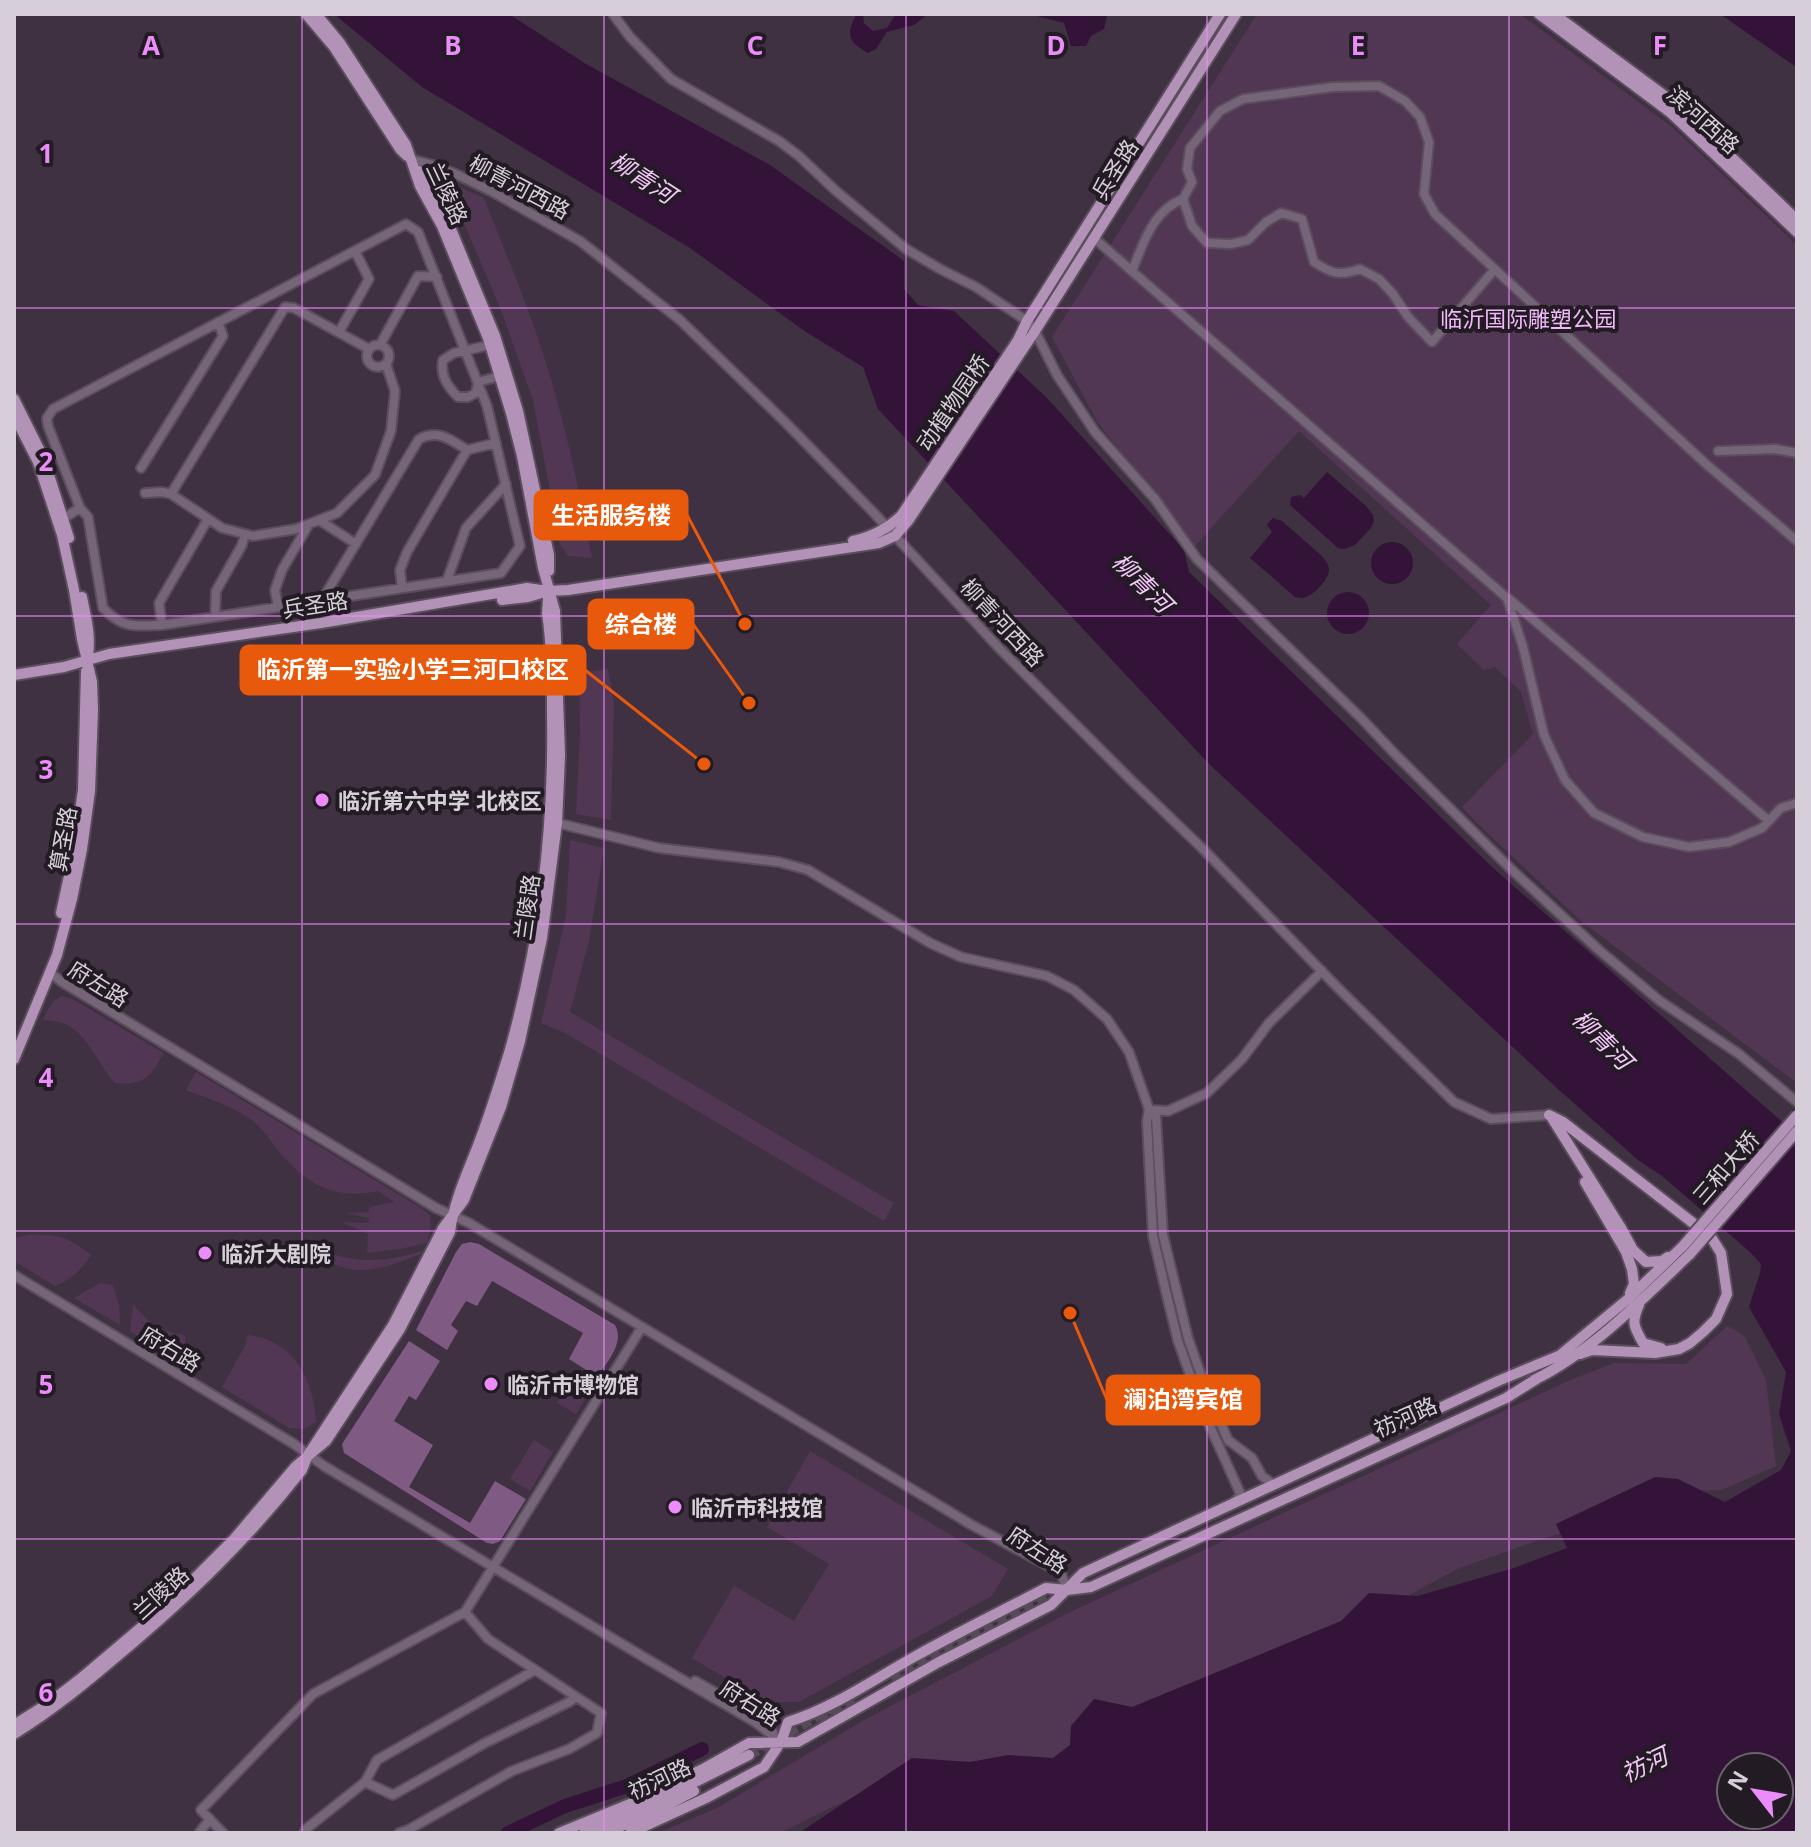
<svg xmlns="http://www.w3.org/2000/svg" width="1811" height="1847" font-family="'Noto Sans','Noto Sans SC',sans-serif">
<rect width="100%" height="100%" fill="#3f3141"/>
<path fill="#513754" d="M1257 14H1520L1672 127 1797 245V1083L1581 921 1478 824 1462 807 1533 734 1521 692 1495 667 1484 670 1457 644 1491 605 1299 431 1194 547 1098 423 1052 337Z
M437 177 484 198C508 259 534 320 552 383 569 441 581 499 592 558L568 556 560 545 533 400 499 305 460 214Z
M608 669 614 703 611 820 576 814 580 733 579 673Z
M570 840 604 848 589 941 570 1012 894 1203 884 1221 565 1033 541 1023 566 916Z
M62 996 74 1000 164 1053C150 1077 144 1086 115 1083 98 1065 88 1033 63 1023 57 1021 50 1021 43 1020 48 1009 51 1001 62 996Z
M196 1072 421 1208 430 1215 431 1227 427 1243 400 1249 367 1253 368 1234 342 1222 368 1223 369 1218 346 1213 369 1212V1207L394 1202 378 1191C336 1200 309 1186 281 1154 272 1143 264 1130 253 1121 233 1106 209 1099 186 1090Z
M28 1235C58 1234 68 1237 91 1255 81 1270 72 1279 55 1286L14 1261V1238Z
M307 1244C352 1264 375 1264 423 1251L421 1254C377 1272 344 1282 307 1244Z
M100 1283 113 1285 119 1305 120 1325 74 1298Z
M133 1304C149 1323 160 1332 185 1335V1353L182 1363 130 1331Z
M1727 1326 1737 1331 1745 1337 1766 1380 1776 1466 1722 1490 1666 1492 1603 1521 1545 1538 1457 1569 1355 1625 1065 1760 906 1771 780 1833H658L719 1807 864 1720 1066 1614 1568 1381 1614 1363 1686 1364Z
M247 1335C294 1339 314 1380 316 1422L304 1429 289 1428 222 1387 246 1344Z
M576 1375 594 1385 576 1414 557 1403 573 1376Z
M534 1440 553 1452 530 1491 510 1479Z
M810 1451 1008 1569 992 1596 799 1702H765L692 1658 734 1586 794 1621 829 1564 767 1527Z"/>
<path fill="#7f5b84" d="M470 1242 479 1244 615 1325C625 1343 607 1362 597 1377L569 1359 583 1333 492 1281 477 1306 466 1301 451 1325 458 1331 447 1350 416 1330 456 1252 462 1244Z
M409 1341 440 1361 416 1400 409 1396 394 1421 433 1445 409 1487 470 1523 495 1481 526 1499 500 1541 493 1544 487 1543 344 1453 342 1444Z"/>
<path fill="#331438" fill-rule="evenodd" d="M334 14H509L586 64 770 165 904 261V289L918 305 954 311 1047 398 1184 550 1189 572 1492 867 1797 1135V1833H799L912 1758 970 1762 1008 1755 1053 1758 1070 1745 1071 1726 1094 1699 1132 1707 1341 1621 1369 1593 1418 1596 1514 1568 1567 1548 1556 1524 1655 1477 1678 1479 1725 1502 1781 1470 1791 1451 1779 1414 1786 1372 1749 1307 1760 1273 1761 1264 1750 1252 1662 1176 1638 1160 1559 1090 1208 763 878 409 863 367 806 332 690 248 422 87ZM1731 1767H1779V1815H1731Z
M857 14H863L864 23 873 31 887 28 896 14H928L914 25 887 32 876 49 868 53C848 42 845 34 857 14Z
M1029 14 1069 15 1104 14 1107 16 1104 29 1091 36 1086 46H1071L1064 23Z
M1720 14H1797V69L1796 67Z
M1327 472 1366 506 1373 515 1374 521 1371 528 1355 545 1344 549 1338 548 1290 505 1291 497 1300 495 1304 498Z
M1273 518 1282 521 1323 557C1326 562 1329 564 1329 570 1329 578 1316 593 1308 596 1303 599 1300 598 1295 597L1250 558 1272 532 1267 525 1270 521Z
M1371 563a21 21 0 1 1 42 0a21 21 0 1 1-42 0Z
M1327 613a21 21 0 1 1 42 0a21 21 0 1 1-42 0Z"/>
<g fill="none" stroke-linecap="round" stroke-linejoin="round">
<path stroke="#331438" stroke-width="14" d="M508 1833 565 1806 627 1786 702 1749"/>
<path stroke="#564958" stroke-width="10" stroke-dasharray="10 5" stroke-linecap="butt" d="M890 1676 1061 1589
M821 1723 856 1704
M749 1755 831 1709"/>
<defs>
<path id="minor" d="M613 14 630 37 671 79 779 141 799 156 836 191 906 249 940 269 976 287 1027 321 1035 331 1057 375 1095 432 1155 499 1197 559 1361 718 1396 755 1512 870 1599 950 1660 1001 1739 1054 1797 1102
M410 159 437 166 460 176 491 191 580 241 680 320 786 423 872 511 999 648 1131 780 1203 849 1338 988 1454 1102 1491 1119 1549 1115
M1183 199 1192 226 1207 243 1231 244 1248 240 1266 222 1281 213 1302 219 1314 262C1332 274 1340 276 1360 269L1379 279 1393 294 1408 317 1432 342 1495 269
M1094 238 1507 598 1523 647 1544 735 1565 780 1594 813 1643 837 1689 847 1729 842 1762 828 1781 808 1797 803
M1132 271C1143 244 1153 210 1183 199L1192 182 1187 169 1190 148 1220 111 1243 99 1333 87 1379 86 1405 101 1420 117 1429 142 1424 194 1435 214 1706 464 1797 541
M339 332 369 279 355 251
M367 356a11 11 0 1 1 22 0a11 11 0 1 1-22 0Z
M380 345 418 276 437 277
M490 345 454 353 443 360C440 375 447 386 458 397H468L476 393 478 382 500 376
M1718 451 1775 449 1797 453
M141 468 223 336 218 322
M145 493 162 492 171 494 222 528 253 536 296 529 337 513 375 475 391 431 395 391 386 364
M171 494 285 307 294 308 369 349
M64 518 80 508 48 426 47 418 53 409 406 224 418 232 487 406 520 546 501 573 162 625C135 626 123 629 103 608L88 517 80 508
M319 520 356 544
M447 580 466 528 506 484
M402 587 400 570 407 552 467 450
M1508 598 1769 821
M322 600 419 439C439 429 451 440 467 450L496 443
M278 607 275 590 282 570 309 524
M215 616 216 591 242 545 245 534
M162 625 159 603 208 519
M557 823 659 848 779 862 808 870 930 943 961 957 1047 976 1074 990 1107 1019 1129 1052 1149 1109 1156 1117 1163 1235 1188 1338 1202 1378 1228 1440 1252 1458 1262 1476 1274 1485
M49 972 62 982 436 1208 469 1223 970 1524 1061 1573 1067 1590
M1149 1109 1147 1122 1153 1236 1166 1292 1178 1341 1203 1411 1241 1495 1234 1502
M1150 1110 1168 1111 1207 1093 1242 1059 1269 1023 1322 971
M14 1275 294 1444 324 1466 647 1659 755 1722 781 1742
M695 1681 761 1718 773 1732
M365 1782 393 1795 485 1743 569 1702 576 1697
M199 1833 210 1819
M223 1833 201 1810 313 1694 465 1612 642 1327
M304 1833 306 1829 365 1782 377 1760 535 1670
M399 1833 408 1830 512 1771 569 1749 597 1733 601 1713 488 1639 465 1612"/>
<path id="major" d="M306 14 334 47 400 149 407 156
M1539 14 1671 113 1797 232
M1554 14 1677 105 1797 220
M419 171 448 222 495 336 518 411 549 555V571
M14 399 44 459 69 538
M14 415 38 462 62 535 74 590 82 639 92 682 93 710 90 791 82 849 72 899 57 955 14 1059
M853 541C872 537 887 529 901 516L1018 340 1027 321 1220 14
M82 597C86 618 91 634 88 656
M502 600 528 597 545 592
M14 675 64 667 109 654 321 623 527 588 548 591 568 590 879 543 895 536 908 521 1035 331 1236 14
M61 913 75 848 83 790 86 671
M1549 1115 1563 1122 1711 1237 1721 1253 1727 1294 1716 1319 1703 1332 1690 1343 1679 1349 1655 1353 1592 1350 1580 1354
M1552 1118 1621 1228 1633 1250 1646 1262 1662 1261 1668 1257
M1585 1182 1626 1252 1632 1269 1634 1284 1630 1293
M1639 1305C1631 1322 1634 1327 1643 1343L1661 1348
M1559 1356 1628 1299 1683 1246
M1534 1380C1590 1353 1645 1297 1690 1254
M14 1725 49 1703 80 1679 171 1602 234 1539 296 1466 326 1441 400 1329 450 1232C454 1199 469 1170 480 1140 491 1111 500 1082 509 1053 540 944 554 829 552 716 552 682 552 647 547 613L548 599
M14 1734C53 1710 87 1682 121 1653 190 1595 247 1540 302 1470L308 1455 393 1325 443 1228 464 1200 501 1107 520 1041 542 938 557 823 560 755 555 611 543 568 522 456 511 413 488 338 442 226 420 186 406 145 340 43 316 14
M559 1833 632 1803 703 1769 749 1743 798 1742 939 1662 1051 1605 1083 1573 1498 1381 1563 1354
M584 1833 645 1807 749 1755
M604 1833 648 1815 694 1791
M630 1833 706 1798 764 1767 781 1742 788 1722C833 1708 873 1680 914 1657 957 1633 1002 1611 1046 1588L1067 1590 1091 1587 1506 1398 1538 1378"/>
</defs>
<use href="#minor" stroke="#5a4d5c" stroke-width="12"/>
<use href="#major" stroke="#5a4d5c" stroke-width="14"/>
<use href="#minor" stroke="#766578" stroke-width="8"/>
<use href="#major" stroke="#b392b8" stroke-width="10"/>
<defs>
<path id="major-bridge" d="M1683 1246 1797 1115
M1690 1254 1797 1131"/>
</defs>
<use href="#major-bridge" stroke="#5a4d5c" stroke-width="14" stroke-linecap="butt"/>
<use href="#major-bridge" stroke="#b392b8" stroke-width="10"/>
</g>
<path fill="none" stroke="#ec8cfa" stroke-width="2" stroke-opacity="0.55" d="M302 14V1833M604 14V1833M906 14V1833M1207 14V1833M1509 14V1833M14 308H1797M14 616H1797M14 924H1797M14 1231H1797M14 1539H1797"/>
<g fill="#ec8cfa" stroke="#221b23" stroke-width="3">
<circle cx="322" cy="800" r="8"/>
<circle cx="205" cy="1253" r="8"/>
<circle cx="491" cy="1384" r="8"/>
<circle cx="675" cy="1507" r="8"/>
</g>
<g text-anchor="middle" dominant-baseline="central" stroke-width="8" stroke-linejoin="round" paint-order="stroke">
<g font-size="22" fill="#d6ced8" stroke="#221b23">
<text transform="translate(1704 119) rotate(42)">滨河西路</text>
<text transform="translate(1114 169) rotate(-58)">兵圣路</text>
<text transform="translate(520 186) rotate(28)">柳青河西路</text>
<text transform="translate(448 193) rotate(65)">兰陵路</text>
<text transform="translate(952 402) rotate(-56)">动植物园桥</text>
<text transform="translate(315 604) rotate(-9)">兵圣路</text>
<text transform="translate(1003 622) rotate(47)">柳青河西路</text>
<text transform="translate(62 839) rotate(-80)">算圣路</text>
<text transform="translate(526 907) rotate(-82)">兰陵路</text>
<text transform="translate(99 983) rotate(32)">府左路</text>
<text transform="translate(1725 1167) rotate(-49)">三和大桥</text>
<text transform="translate(171 1348) rotate(31)">府右路</text>
<text transform="translate(1405 1416) rotate(-24)">祊河路</text>
<text transform="translate(1038 1549) rotate(33)">府左路</text>
<text transform="translate(160 1592) rotate(-42)">兰陵路</text>
<text transform="translate(751 1702) rotate(32)">府右路</text>
<text transform="translate(659 1778) rotate(-25)">祊河路</text>
</g>
<g font-size="22" fill="#f1b9f9" stroke="#221b23">
<text x="1528" y="318">临沂国际雕塑公园</text>
</g>
<g font-size="22" font-weight="bold" fill="#d6ced8" stroke="#221b23" text-anchor="start">
<text x="338" y="800">临沂第六中学 北校区</text>
<text x="221" y="1253">临沂大剧院</text>
<text x="507" y="1384">临沂市博物馆</text>
<text x="691" y="1507">临沂市科技馆</text>
</g>
<g font-size="24" font-style="italic" fill="#f5c7fb" stroke="#221b23">
<text transform="translate(643 177) rotate(33)">柳青河</text>
<text transform="translate(1143 582) rotate(45)">柳青河</text>
<text transform="translate(1603 1039) rotate(45)">柳青河</text>
<text transform="translate(1644 1764) rotate(-25)">祊河</text>
</g>
</g>
<g font-size="26" text-anchor="middle" font-weight="bold" fill="#ec8cfa" stroke="#221b23" stroke-width="8" stroke-linejoin="round" paint-order="stroke">
<text x="151" y="55">A</text>
<text x="453" y="55">B</text>
<text x="755" y="55">C</text>
<text x="1056" y="55">D</text>
<text x="1358" y="55">E</text>
<text x="1660" y="55">F</text>
<text x="46" y="163">1</text>
<text x="46" y="471">2</text>
<text x="46" y="779">3</text>
<text x="46" y="1087">4</text>
<text x="46" y="1394">5</text>
<text x="46" y="1702">6</text>
</g>
<path fill="none" stroke="#e8590c" stroke-width="3" d="M745 624L687 515M749 703L693 624M704 764L585 670M1070 1313L1107 1400"/>
<g fill="#e8590c" stroke="#221b23" stroke-width="3">
<circle cx="745" cy="624" r="8"/>
<circle cx="749" cy="703" r="8"/>
<circle cx="704" cy="764" r="8"/>
<circle cx="1070" cy="1313" r="8"/>
</g>
<g fill="#e8590c" stroke="#e8590c" stroke-width="3">
<rect x="535" y="491" width="152" height="48" rx="8"/>
<rect x="589" y="600" width="104" height="48" rx="8"/>
<rect x="241" y="646" width="344" height="48" rx="8"/>
<rect x="1107" y="1376" width="152" height="48" rx="8"/>
</g>
<g font-size="24" text-anchor="middle" font-weight="bold" fill="#fff">
<text x="611" y="524">生活服务楼</text>
<text x="641" y="633">综合楼</text>
<text x="413" y="678">临沂第一实验小学三河口校区</text>
<text x="1183" y="1408">澜泊湾宾馆</text>
</g>
<rect width="1811" height="1847" fill="none" stroke="#d6ced8" stroke-width="32"/>
<g transform="translate(1755 1791) rotate(301)"><circle r="38" fill="#221b23" stroke="#6a636b" stroke-width="2"/>
<path d="M0-6L14 30L0 20L-14 30Z" fill="#ec8cfa"/>
<text y="-12" font-size="22" font-weight="bold" text-anchor="middle" fill="#d6ced8">N</text>
</g>
</svg>
